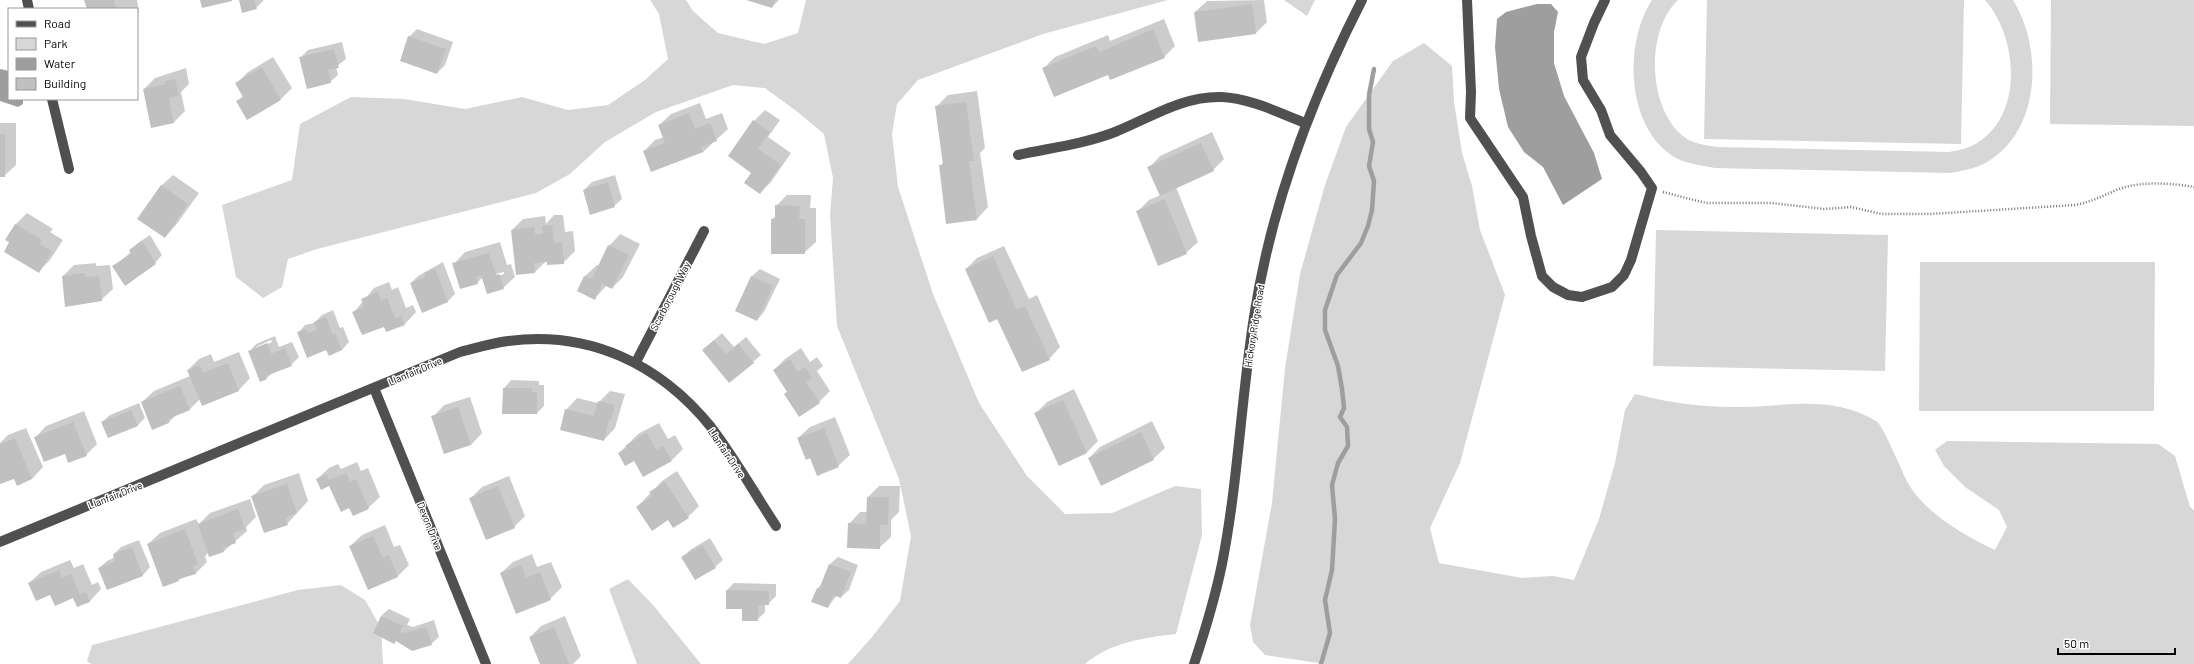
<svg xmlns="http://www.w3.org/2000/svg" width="2194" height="664" font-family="Barlow,sans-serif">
<rect width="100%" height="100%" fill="#fff"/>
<path fill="#d7d7d7" d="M650 0H686L693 11 718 33 764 44 798 33 806 0H1168L1043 34 918 80 897 104 892 134 898 187 933 294 979 403 1027 476 1065 514 1112 513 1175 486 1201 489 1202 535 1176 634C1143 638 1111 642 1085 664H848L872 637 900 601 911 536 899 479 837 326 830 215 833 178 824 134 799 113 765 88 733 85 656 112 605 142 570 174 536 193 317 249 288 259 282 287 263 298 236 277 222 205 292 180 300 124 351 97 404 99 465 109 522 97 568 110 608 105 645 80 668 59 659 14Z
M1284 0H1315L1307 16Z
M1652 0H1678C1645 31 1648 108 1683 136 1692 144 1706 145 1717 147L1949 152C1960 150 1970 148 1980 141 2024 111 2017 36 1985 0H2013C2042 46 2041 125 1993 158 1980 168 1966 170 1950 173L1715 168C1701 165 1684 164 1671 155 1626 124 1624 42 1652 0Z
M1707 0H1964L1961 144 1704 139Z
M2051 0H2194V126L2050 124Z
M1424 43 1452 66 1454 102 1462 153 1472 186 1480 230 1505 295 1460 463 1430 528 1439 563 1522 578 1553 576 1574 580 1599 519 1615 463 1625 410 1635 394C1667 402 1698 407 1731 407 1782 408 1829 393 1876 421 1883 424 1903 475 1909 485 1927 514 1965 536 1995 550L2007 527 1999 510 1965 487 1944 466 1935 450 1947 441 2158 444 2175 456 2190 507 2194 510V664H1325L1265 655 1253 642 1250 625 1272 503 1285 368 1300 274 1325 185 1346 127 1393 61Z
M1656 230 1888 235 1885 371 1653 366Z
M1920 262H2155L2154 411H1919Z
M628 579 653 605 701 664H637L609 589Z
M341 585 365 600 381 628 383 664H91L87 661 92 645 298 590Z"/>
<path fill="#9e9e9e" d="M1537 4H1551L1558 12 1554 32V63L1564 96 1594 153 1602 179 1563 205 1543 167 1524 152 1508 127 1499 89 1495 47 1497 19 1506 12Z
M0 69 9 71V99H23V104L18 107 0 101Z"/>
<path fill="#0003" fill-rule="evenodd" d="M86 0H137L139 12 137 15V9H88Z
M240 0H264L256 8Z
M748 0H779L772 7Z
M1264 0 1267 22 1256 33 1199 41 1195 12 1207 1Z
M1164 19 1175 46 1164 57 1109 73 1043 69 1055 57 1108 35 1110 41Z
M417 29 453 42 445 65 437 73 409 37Z
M342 42 346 59 336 67 338 75 330 82 301 57 308 50Z
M273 57 292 88 280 100 237 102 244 95 237 83 248 72Z
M186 68 189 84 181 92 185 111 174 122 144 89 155 78Z
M977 91 985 148 980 153 988 207 977 219 940 166 944 162 936 107 948 95Z
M700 103 706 119 722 113 728 129 703 152 652 171 644 151 655 140 664 137 659 125 671 114Z
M765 110 780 120 768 137 791 153 771 182 760 193 753 173 754 121Z
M0 123H16V165L4 176H0Z
M1212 132 1224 159 1213 170 1176 187 1198 242 1186 253 1138 211 1149 200 1161 195 1149 168 1160 156Z
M173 175 199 193 176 225 165 237 161 186Z
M615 175 622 199 614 206 584 190 592 182Z
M787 195H811L810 208H816V242L804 253 772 219 776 216V206Z
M27 213 53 229 50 232 63 240 50 260 38 272 7 239 16 224Z
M554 215H563L565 232 573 231 575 251 563 263 546 261 535 272 512 230 523 219 545 216 546 224Z
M620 234 640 244 623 277 612 288 607 285 594 299 578 291 585 276 597 265 599 266 609 246Z
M150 235 162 255 155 263 113 267 131 252 130 250 138 243Z
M500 242 507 265 511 264 515 277 503 288 483 277 477 283 454 264 465 252ZM504 272V274L496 276V274Z
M1004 246 1029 299 1037 295 1060 347 1049 359 998 318 966 269 977 258Z
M443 262 455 294 448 301 411 283 418 276Z
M96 263V266L110 265 113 289 101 300 63 276 74 265Z
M760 269 780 279 764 312 757 320 736 310 752 276Z
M389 282 392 290 398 287 406 308 413 305 416 312 405 324 387 331 384 325 354 312 374 288Z
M333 310 340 328 343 327 349 342 342 350 298 333 305 325 314 323 322 315Z
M722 333 734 347 746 337 761 355 753 362 703 350Z
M275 336 279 347 292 342 299 357 291 365 272 373 267 378 249 352 256 344ZM271 340 272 342 256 349V347Z
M801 348 810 362 817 357 823 366 817 371 830 391 819 402 788 391 774 370 785 359Z
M239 352 250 378 239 390 200 399 189 410 176 415 169 422 153 429 142 402 154 391 190 376 188 370 199 359 211 354 214 362Z
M511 380 539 381V385H544V406L537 413 504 388Z
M1074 389 1098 441 1087 452 1060 465 1036 413 1047 402Z
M610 391 625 394 615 428 604 440 566 410 577 398 598 403Z
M470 397 482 433 471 445 433 417 444 405Z
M139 403 145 418 137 426 102 422 110 415Z
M84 411 97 444 86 455 66 452 35 438 46 426Z
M835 417 850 455 838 466 811 457 798 438 810 427Z
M1152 421 1165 448 1153 459 1089 458 1100 447Z
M659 423 668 439 675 435 683 449 672 460 635 459 619 453 638 434Z
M26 428 43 467 32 479 14 477 0 483V443L8 435Z
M357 462 361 471 368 468 380 497 368 508 350 507 330 485 317 479 329 468 338 464 341 469Z
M677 471 699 506 688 517 669 519 637 507 662 481Z
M299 473 308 501 287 524 252 497 264 485Z
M509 476 525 516 514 527 471 498 482 487Z
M879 486H900L899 512 891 520V537L879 548 849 524 860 512H867L868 497Z
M250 499 256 517 246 527 247 531 224 551 209 552 205 556 207 562 196 573 178 580 148 544 160 533 196 519 199 524 210 513Z
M385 525 394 547 400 545 409 565 398 576 369 589 350 546 362 535Z
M710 538 723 560 715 567 683 557 690 550Z
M139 540 150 567 143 575 107 589 99 568 107 561 115 557 114 554 121 547Z
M532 554 537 567 551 562 562 587 550 599 501 573 513 562Z
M838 557 858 565 849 590 841 597 837 595 828 607 817 589 822 584 830 564Z
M70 560 74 568 83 564 92 585 98 582 101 589 90 601 78 606 74 597 51 594 29 583 41 572Z
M734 583 776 584V596L768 604H765V612L757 620 727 590Z
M389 609 410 619 407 625 413 627 434 620 439 637 431 644 412 649 381 616Z
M565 616 581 656 573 664H541L530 637 541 626Z"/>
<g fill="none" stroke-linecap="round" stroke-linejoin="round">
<path stroke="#9e9e9e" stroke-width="4.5" d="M1321 664 1330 633 1325 600 1332 570 1335 519 1332 485 1338 463 1348 446 1347 427 1340 417 1344 408 1342 389 1338 366 1325 330V310L1337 275 1361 243 1368 226 1372 210 1374 181 1369 166 1373 142 1369 129V95L1374 69"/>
</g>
<path fill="#c0c0c0" d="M84 0H114L116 9H87Z
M200 0H232V1L202 8Z
M239 0H254L257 9 242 13Z
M746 0H775L772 8Z
M1252 4 1256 34 1198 42 1194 12Z
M1153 29 1165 58 1110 80 1108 75 1054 97 1042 68 1096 46 1099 52Z
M408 36 446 49 437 74 400 61Z
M334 49 339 68 328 70 331 83 307 89 299 57Z
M262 67 281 100 247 120 236 101 243 97 235 83Z
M175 79 179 96 169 98 174 123 151 128 143 89 165 84V81Z
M966 102 974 161H969L977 220 946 224 939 165H943L935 106Z
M689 113 695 129 710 123 717 141 701 147 703 152 651 172 643 151 665 143 658 125Z
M753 120 770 132 758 149 781 165 760 194 744 183 751 173 728 156Z
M0 134H5V177H0Z
M1201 143 1214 171 1160 196 1147 167Z
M608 182 615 207 590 215 583 190Z
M161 185 188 204 165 238 137 219Z
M1165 199 1187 254 1158 266 1136 211Z
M775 205 800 206 799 219H805V254H771V219H775Z
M15 224 42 240 40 244 52 251 39 273 4 252 9 242 5 240Z
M552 225 554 243 562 242 564 264 547 265V262L534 263 535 273 516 275 511 230 534 227 535 234H543L542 226Z
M142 241 156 264 125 286 112 266 131 254 129 250Z
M608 245 629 255 612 289 602 284 595 300 577 291 584 276 592 279Z
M489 253 496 275 499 274 504 289 487 294 481 275 476 277 478 284 460 289 452 263Z
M993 256 1017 310 1025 306 1050 360 1022 372 997 319 989 323 965 269Z
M435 269 448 302 422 313 410 283 425 277 424 273Z
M85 273V277L99 276 102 301 65 307 62 276Z
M751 276 773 286 757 321 735 311Z
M378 292 381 300 387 298 395 318 401 316 405 325 386 332 384 327 362 335 352 312 364 307 361 299Z
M326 317 333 335 335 333 342 350 329 356 326 350 307 358 297 332 306 329 308 333 317 330 314 322Z
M714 340 726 354 738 344 754 363 729 383 702 350Z
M267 343 271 354 285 348 292 366 266 376 267 379 260 382 248 351Z
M790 359 798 372 805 367 812 378 806 382 820 403 799 417 784 394 787 392 773 370Z
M228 363 239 391 202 406 187 370 200 365 203 373Z
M180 386 190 410 168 419 169 423 152 430 141 402Z
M503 388H532V392H537V414H502Z
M1063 400 1087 453 1059 466 1034 413Z
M598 401 615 405 611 420H609L604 441 560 430 565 409 594 416Z
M458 407 471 445 444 454 431 416Z
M131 410 138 426 108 438 101 422Z
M73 422 87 456 68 463 65 454 44 462 34 437Z
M824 428 839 467 817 476 810 458 806 460 797 438Z
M1141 432 1154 460 1101 486 1088 458Z
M647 433 656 450 663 446 672 461 643 477 634 461 625 466 618 453 627 448 626 445Z
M15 438 32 479 17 486 14 479 0 484V444Z
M346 473 350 482 356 479 369 509 353 516 349 508 341 512 329 486 321 490 316 479 327 474 329 480Z
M665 482 689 518 673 528 668 520 652 531 636 507 652 496 649 492Z
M287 484 297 513 285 518 288 525 264 533 251 496Z
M498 486 515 528 486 540 469 498Z
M867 497H889L888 525H880V549L847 548 848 523 866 524Z
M238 509 245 529 233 533 236 543 223 548 224 552 209 557 198 524Z
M185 529 198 564 193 566 196 574 178 579 179 581 163 587 147 544Z
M373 536 383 558 389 555 398 577 368 590 349 546Z
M702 545 716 568 695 580 681 557Z
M132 547 143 576 107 590 98 568 115 561 113 554Z
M829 564 851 572 841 598 833 595 828 608 811 602 817 588 819 589Z
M521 565 526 578 540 572 551 600 516 614 500 573Z
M59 570 62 578 71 574 80 595 86 592 90 602 77 607 73 598 55 606 50 595 36 601 28 583Z
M726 590 769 591V605H758V621H742V609H726Z
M381 616 403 626 400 632 407 634V632L426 627 432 645 412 651 396 641 394 644 373 633Z
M554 627 569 664H540L529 637Z"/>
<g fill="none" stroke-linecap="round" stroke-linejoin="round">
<path stroke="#727272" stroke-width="2.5" stroke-dasharray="1 2" stroke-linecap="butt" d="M1663 192 1706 203H1772L1824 209 1851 207 1881 214H1930L2075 205C2092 202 2104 195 2119 189 2141 181 2172 183 2194 187"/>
<path stroke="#505050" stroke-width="10" d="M27 0 29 9
M1467 0 1471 92 1470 118 1523 197 1531 236 1542 276 1553 287 1568 295 1582 297 1612 287 1624 275 1631 260 1652 188 1641 172 1610 135 1601 110 1583 80 1581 57 1594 23 1605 0
M52 99 69 169
M1018 155C1050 148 1084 144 1115 132 1150 118 1182 96 1221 97 1250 98 1279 113 1305 123
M636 362 704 231
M374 388 486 664
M0 542 460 352C476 348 492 343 508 341 589 330 660 364 711 427 734 457 755 494 776 526
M1194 664C1205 631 1215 598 1222 564 1238 483 1241 399 1254 317 1271 205 1311 100 1362 0"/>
</g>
<g text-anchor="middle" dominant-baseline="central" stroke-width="3" stroke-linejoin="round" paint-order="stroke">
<g font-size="10" fill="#000" stroke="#fff">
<text transform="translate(670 296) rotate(-63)">Scarborough Way</text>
<text transform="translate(1254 326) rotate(-81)">Hickory Ridge Road</text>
<text transform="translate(415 371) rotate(-23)">Llanfair Drive</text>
<text transform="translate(727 453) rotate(56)">Llanfair Drive</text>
<text transform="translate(115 495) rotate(-22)">Llanfair Drive</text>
<text transform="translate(430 526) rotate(68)">Devon Drive</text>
</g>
</g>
<rect x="8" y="8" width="130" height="92" fill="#ffffff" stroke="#999999"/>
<rect x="16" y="21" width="20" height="6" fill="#505050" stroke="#999999"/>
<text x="44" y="28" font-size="12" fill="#000000">Road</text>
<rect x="16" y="38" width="20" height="12" fill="#d7d7d7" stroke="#999999"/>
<text x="44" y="48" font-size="12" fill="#000000">Park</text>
<rect x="16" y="58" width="20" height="12" fill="#9e9e9e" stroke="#999999"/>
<text x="44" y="68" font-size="12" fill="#000000">Water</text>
<rect x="16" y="78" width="20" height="12" fill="#c0c0c0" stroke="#999999"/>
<text x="44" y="88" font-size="12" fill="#000000">Building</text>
<path d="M2058 648v6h117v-6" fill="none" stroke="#000000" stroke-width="2"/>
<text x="2064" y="648" font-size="12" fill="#000000" stroke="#ffffff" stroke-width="3" paint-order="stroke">50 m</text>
</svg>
